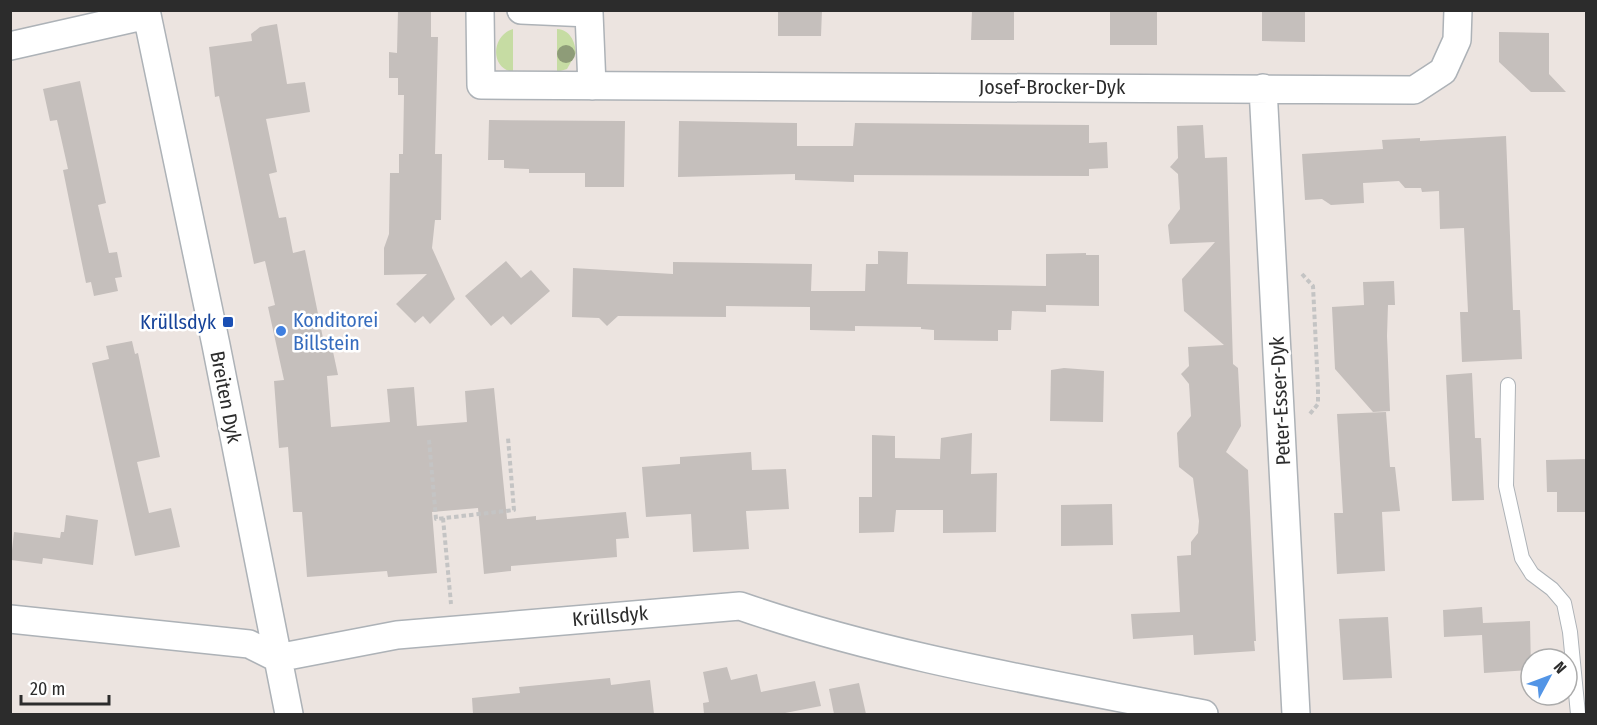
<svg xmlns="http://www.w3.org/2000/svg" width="1597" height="725" font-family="'Fira Sans Condensed',sans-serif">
<rect width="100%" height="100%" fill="#ece4e0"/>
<path fill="#c6dca3" d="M513 29V72C489 68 492 35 513 29Z
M557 29C570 30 575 41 576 53L567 69 557 72Z"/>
<path fill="#c5bfbc" d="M398 10H431V37H438L435 154H442L441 220H435L432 248 455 299 430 324 423 316 415 323 396 304 427 274 384 275V248L389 234 390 173H399V154H403L404 95H398V78H389V52L397 53Z
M778 10H822L821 36H778Z
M972 10H1014V40H971Z
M1110 10H1157V45H1110Z
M1262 10H1305V42L1262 41Z
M277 24 287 84 305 82 310 112 266 119 277 172 269 174 279 218 286 217 293 253 305 250 325 348 332 347 338 375 327 376 331 427 390 422 387 389 414 387 417 426 467 422 465 391 494 388 507 519 536 516V520L626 512 629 538 616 539 617 557 511 566V571L484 574 478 508 432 512 437 573 388 577 387 571 307 577 302 512H293L288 447 279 448 274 381 284 380 268 307 275 305 265 261 254 264 219 96 215 97 209 47 252 41 251 34 260 27Z
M1499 32 1549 33V74L1566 92H1531L1499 62Z
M80 81 106 203 98 205 109 253 117 252 122 277 115 278 118 291 94 296 91 282 86 283 81 259 63 170 68 169 57 120 50 121 43 89Z
M489 120 625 121 624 187H585V173H529V169L504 168V160H488Z
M679 121 797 123V146H853L855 123 1089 125V143L1107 142 1108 168 1089 169V176L854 175V182L795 180V174L678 177Z
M1203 125 1205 158 1227 157 1233 364 1238 368 1241 426 1226 452 1248 470 1256 641H1254L1255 651 1194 655 1193 635 1133 639 1131 614 1180 612 1177 556 1191 555V542L1198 533 1199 521 1193 478 1179 467 1177 433 1191 416 1189 384 1181 374 1189 366 1188 347 1224 345 1184 311 1182 279 1215 242 1170 244 1168 225 1180 209 1178 174 1170 167 1178 158 1177 126Z
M1506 136 1513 310H1520L1522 359 1462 362 1460 312H1468L1464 228 1440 229 1439 191 1422 192 1421 188H1405L1399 181 1363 183 1364 203 1331 205 1322 199 1305 200 1302 154 1383 149 1382 140 1420 138V141Z
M878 251 908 252 907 284 1046 286V254L1086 253V255H1099V306L1046 305V312L1012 311 1011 330H998V341L934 340V330L921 329V327L855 326V331L810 330V307L726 306V317L618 316 607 326 599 318 572 317 573 268 673 274V262L812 264 811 291H865L866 264H878Z
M506 261 521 278 531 270 550 291 511 325 503 316 491 326 465 296Z
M1394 281 1395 305H1388L1387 336 1390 411 1373 412 1335 369 1332 307 1364 305 1363 282Z
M132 341 135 354 138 353 160 457 137 462 149 513 171 508 180 547 135 556 92 363 109 359 106 346Z
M1064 368 1104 371 1103 422 1050 421 1051 370Z
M1472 373 1475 438H1481L1484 500 1452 501 1446 375Z
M1386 412 1390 467H1395L1400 511 1382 512 1385 571 1337 574 1334 513H1343L1337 414Z
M972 433 971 474 997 473 996 532 943 533V510H896L894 532 859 533V497H872V435L895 436V458L940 459 941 438Z
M751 452 752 470 786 469 789 509 746 511 749 549 693 552 691 514 646 517 642 467 680 464V457Z
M1587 459V512H1557V492H1547L1546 460Z
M1112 504 1113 545 1061 546V505Z
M66 515 98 520 93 565 43 558 42 564 11 560 14 532 60 538 61 532H64Z
M1482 607 1483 623 1530 621 1531 670 1484 673 1482 635 1444 637 1443 610Z
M1388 617 1392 678 1343 680 1339 619Z
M727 667 731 680 757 674 761 692 815 681 821 706 780 714H704L703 703 709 702 703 672Z
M610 678 611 685 650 680 654 714H473L472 698 520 693 519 687Z
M859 683 866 714H834L829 689Z"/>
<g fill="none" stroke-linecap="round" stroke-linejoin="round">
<defs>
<path id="lane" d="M1508 385 1506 486 1522 558 1532 574 1552 589 1564 603 1570 632 1578 714"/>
<path id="street" d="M146 10 216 345 289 714
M480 10 481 85 1414 90 1443 71 1457 40 1458 10
M521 10 589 13 592 86
M10 46 147 15
M1263 88 1296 714
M10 619 249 644 277 658 397 635 740 606C890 658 1048 683 1204 714"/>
</defs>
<use href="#lane" stroke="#adb2b7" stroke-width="16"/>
<use href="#street" stroke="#adb2b7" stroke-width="30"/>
<path stroke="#c4c4c4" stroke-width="4" stroke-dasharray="4.5 3" stroke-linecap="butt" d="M1302 274 1313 286 1318 388V404L1309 415
M429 440 436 519 514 510 508 438
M443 518 451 604"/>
<use href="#lane" stroke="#fff" stroke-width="14"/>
<use href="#street" stroke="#fff" stroke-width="27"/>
</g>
<circle fill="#8e9c78" cx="566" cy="54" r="9"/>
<rect fill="#1a4fb4" stroke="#fff" stroke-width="2" x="222" y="316" width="12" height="12" rx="3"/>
<circle fill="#3f7fe0" stroke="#fff" stroke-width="2" cx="281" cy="331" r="6"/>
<g text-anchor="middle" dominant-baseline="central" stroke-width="5" stroke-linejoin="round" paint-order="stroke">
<g font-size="20" fill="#2c2c2c" stroke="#fff">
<text x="1052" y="87">Josef-Brocker-Dyk</text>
<text transform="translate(226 397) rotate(79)">Breiten Dyk</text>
<text transform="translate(1280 401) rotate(-93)">Peter-Esser-Dyk</text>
<text transform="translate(610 616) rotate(-5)">Krüllsdyk</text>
</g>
<g font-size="20" fill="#366cbe" stroke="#fff" text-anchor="start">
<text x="293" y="320">Konditorei<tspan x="293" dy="23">Billstein</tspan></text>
</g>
<g font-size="20" fill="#164399" stroke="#fff" text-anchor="end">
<text x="216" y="322">Krüllsdyk</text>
</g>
</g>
<rect width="1597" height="725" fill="none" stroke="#2c2c2c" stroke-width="24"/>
<g transform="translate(1549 677) rotate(49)"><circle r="28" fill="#ffffff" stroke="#ababab" stroke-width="1.5"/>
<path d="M0-4.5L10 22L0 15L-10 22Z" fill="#5395e6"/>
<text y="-9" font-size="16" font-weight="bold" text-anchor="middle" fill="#2c2c2c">N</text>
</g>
<path d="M21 695v9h88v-9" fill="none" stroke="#2c2c2c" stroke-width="3"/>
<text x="30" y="695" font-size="18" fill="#2c2c2c" stroke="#ffffff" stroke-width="4.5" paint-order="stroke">20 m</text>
</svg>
